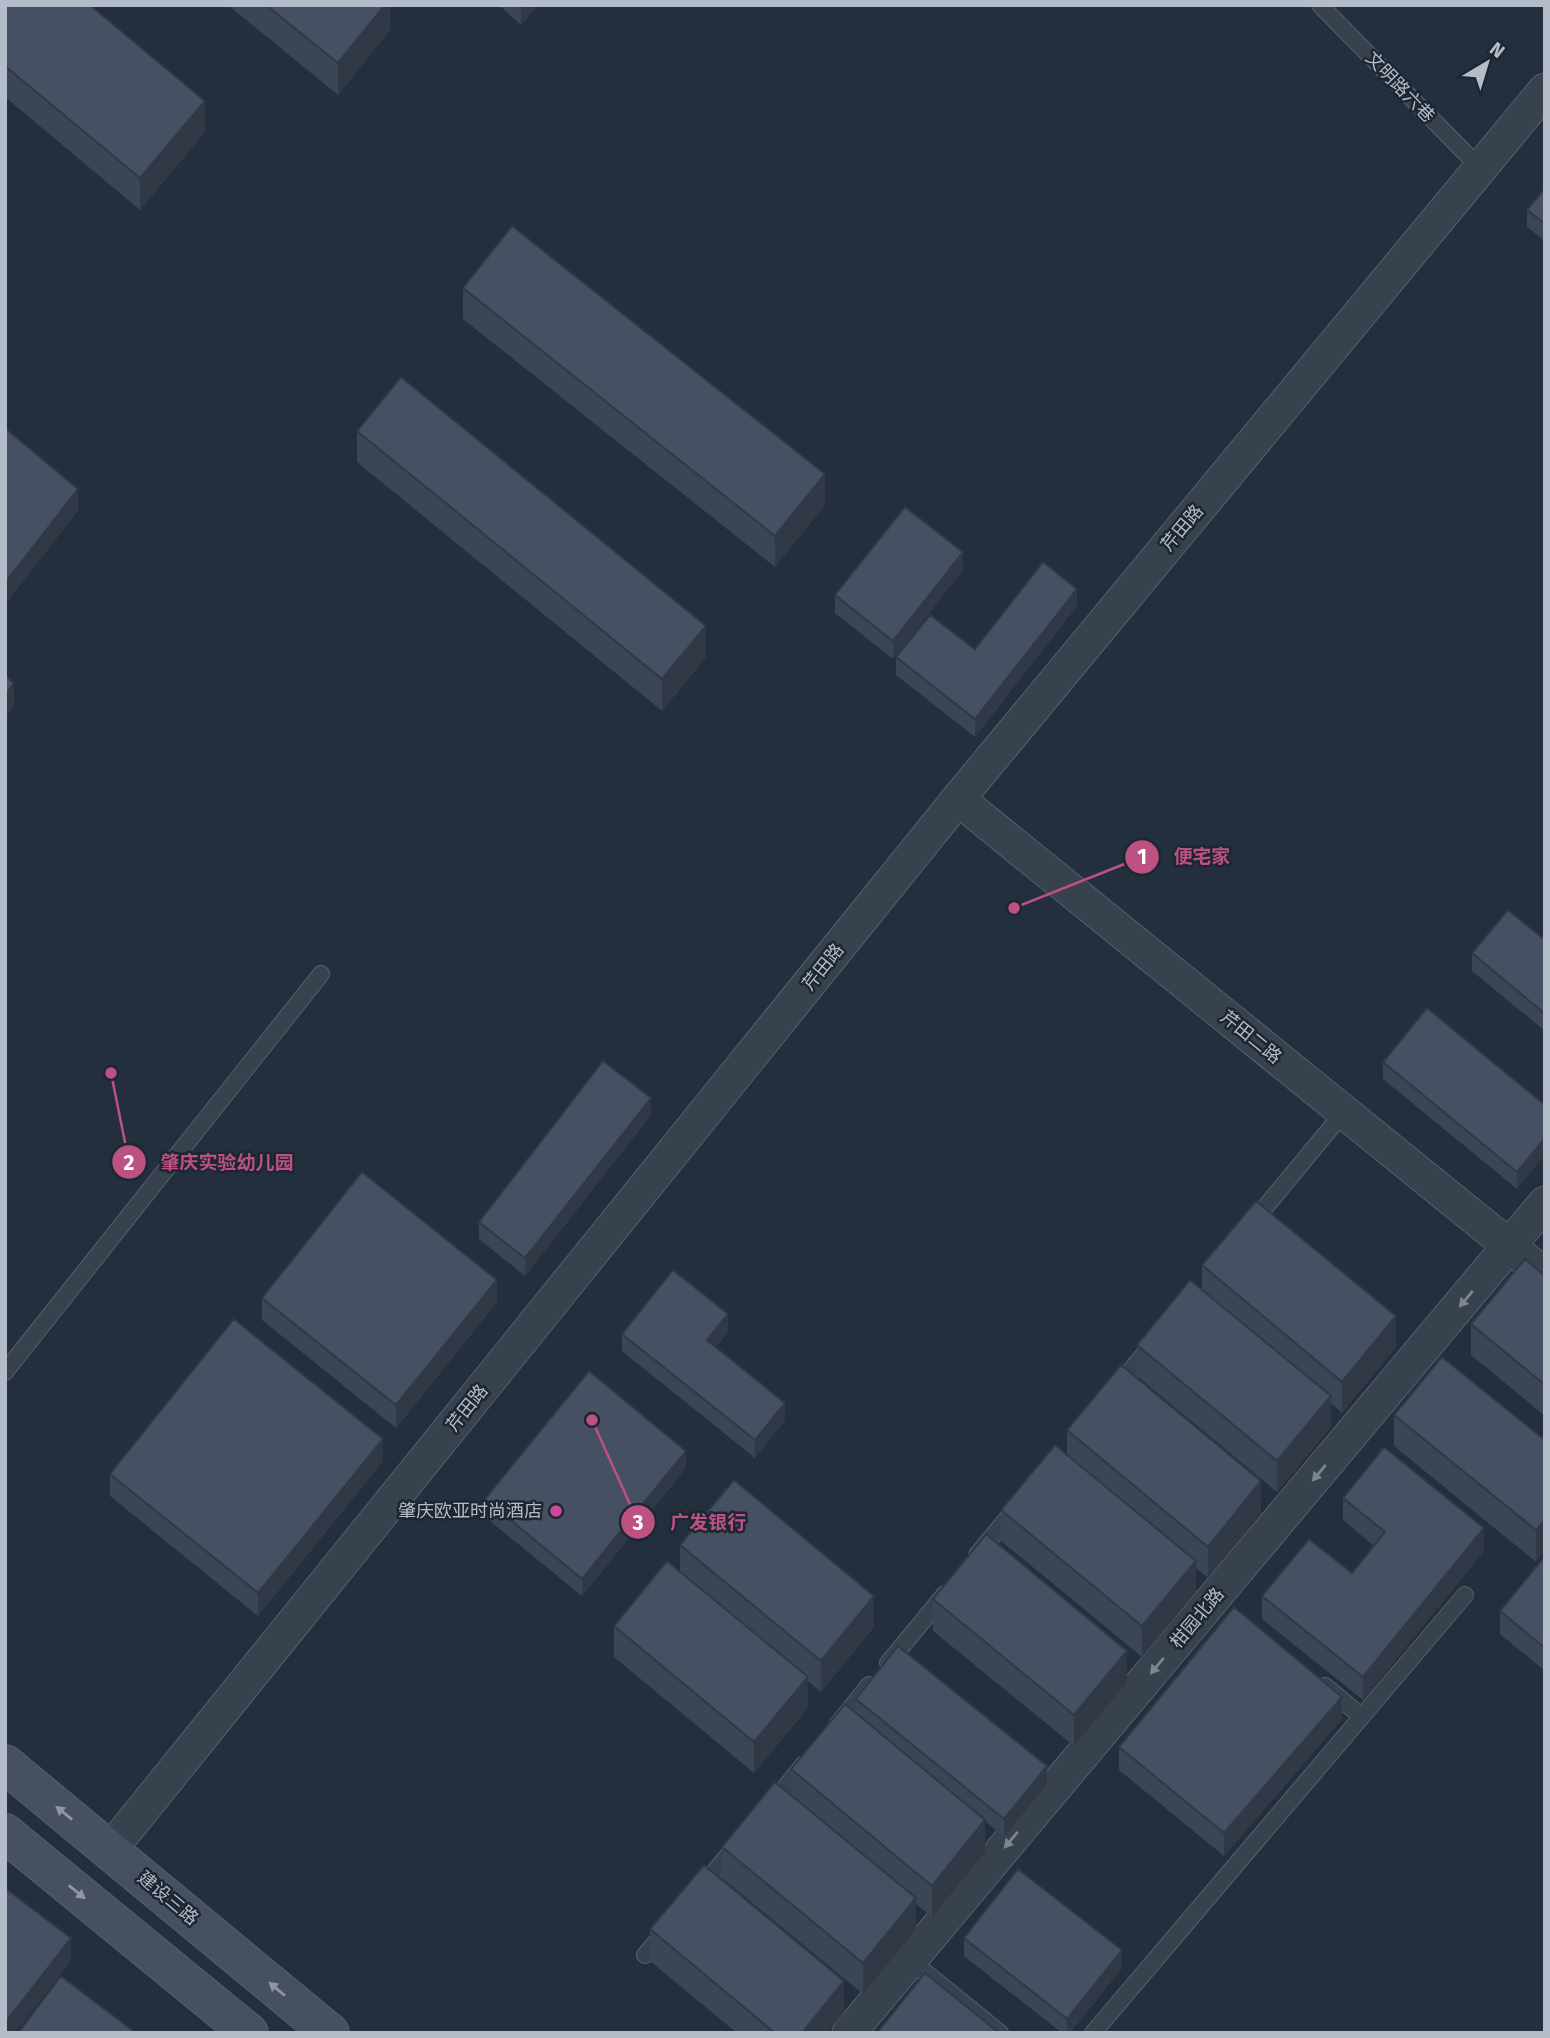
<svg xmlns="http://www.w3.org/2000/svg" width="1550" height="2038" font-family="'Fira Sans','Noto Sans SC',sans-serif">
<rect width="100%" height="100%" fill="#242f3e"/>
<g fill="none" stroke-linecap="round" stroke-linejoin="round">
<defs>
<path id="service" d="M1320 5 1480 168
M1252 1223 1344 1112
M5 1372 321 974
M1116 1388 1151 1346
M977 1555 1014 1510
M888 1663 945 1594
M1325 1686 1361 1716
M837 1725 869 1685
M770 1806 804 1764
M700 1889 735 1847
M645 1955 664 1933
M910 1960 1000 2033
M1093 2033 1465 1595"/>
<path id="minor" d="M958 799 1545 1275
M110 1850 958 799 1545 90
M849 2033 1545 1203"/>
<path id="secondary" d="M5 1764 330 2033
M5 1833 249 2033"/>
</defs>
<use href="#service" stroke="#565f6c" stroke-width="18"/>
<use href="#minor" stroke="#565f6c" stroke-width="35"/>
<use href="#secondary" stroke="#565f6c" stroke-width="40"/>
<use href="#service" stroke="#38414e" stroke-width="16"/>
<use href="#minor" stroke="#38414e" stroke-width="33"/>
<use href="#secondary" stroke="#465061" stroke-width="38"/>
</g>
<path fill="#3b4654" d="M5 5 205 132 140 210 5 97Z
M228 5H390V30L338 95Z
M499 5H538L521 25Z
M1545 188V241L1527 227V210Z
M463 288 825 505 775 567 463 319Z
M357 431 706 657 662 711 357 462Z
M963 570 893 659 835 613V595Z
M1077 606 975 737 896 675V657L975 649Z
M1545 940V1031L1472 971V953Z
M1383 1062 1545 1105 1517 1189 1383 1079Z
M651 1115 525 1276 479 1239V1222Z
M1202 1265 1396 1347 1342 1413 1331 1403V1427L1277 1492 1137 1376V1345L1202 1290Z
M1545 1276V1416L1471 1355V1324Z
M262 1298 497 1302 396 1428 262 1320Z
M728 1332 716 1347 785 1420 755 1458 622 1351V1334Z
M1394 1415 1545 1440 1536 1562 1394 1446Z
M1067 1430 1261 1512 1208 1578 1196 1568V1592L1142 1657 1001 1541V1510L1067 1455Z
M383 1461 258 1616 110 1496V1474Z
M686 1468 582 1596 485 1517V1499Z
M1343 1498 1484 1551 1363 1700 1262 1619V1596L1352 1573 1374 1546 1343 1520Z
M680 1545 874 1627 821 1692 808 1681V1708L754 1773 614 1657V1626L680 1572Z
M1545 1556V1671L1500 1634V1611Z
M933 1599 1127 1682 1074 1746 933 1631Z
M856 1699 1047 1784 1004 1837 985 1821V1852L932 1917 916 1904V1929L863 1994 722 1878V1847L791 1795V1769L856 1713Z
M1342 1719 1224 1856 1119 1770V1747Z
M650 1929 844 2012 827 2033H737L650 1961Z
M964 1938 1122 1968 1070 2033H1062L964 1956Z"/>
<path fill="#303945" d="M385 5H390V30L338 95V63Z
M521 5H538L521 25Z
M205 101V132L140 210V178Z
M825 474V505L775 567V536Z
M78 489V511L5 605V583Z
M963 552V570L893 659V641Z
M1077 589V606L975 737V719Z
M706 626V657L662 711V679Z
M14 683V706L5 718V695Z
M651 1098V1115L525 1276V1258Z
M1545 1138V1155L1517 1189V1172Z
M497 1280V1302L396 1428V1405Z
M728 1314V1332L707 1358V1340Z
M1396 1316V1347L1342 1413V1382Z
M1331 1396V1427L1277 1492V1461Z
M785 1403V1420L755 1458V1440Z
M383 1439V1461L258 1616V1593Z
M686 1451V1468L582 1596V1579Z
M1261 1481V1512L1208 1578V1547Z
M1545 1520V1551L1536 1562V1530Z
M1484 1528V1551L1363 1700V1677Z
M1196 1561V1592L1142 1657V1626Z
M874 1596V1627L821 1692V1661Z
M1127 1651V1682L1074 1746V1715Z
M808 1677V1708L754 1773V1742Z
M1342 1697V1719L1224 1856V1833Z
M1047 1766V1784L1004 1837V1819Z
M985 1820V1852L932 1917V1886Z
M916 1898V1929L863 1994V1963Z
M71 1938V1961L15 2033H5V2023Z
M1122 1950V1968L1070 2033H1067V2019Z
M844 1981V2012L827 2033H802Z"/>
<path fill="#455162" stroke="#303945" stroke-width="2" d="M5 5H90L205 101 140 178 5 66Z
M266 5H385L338 63Z
M1545 188V224L1527 210Z
M512 226 825 474 775 536 463 288Z
M401 377 706 626 662 679 357 431Z
M5 428 78 489 5 583Z
M905 507 963 552 893 641 835 595Z
M1043 562 1077 589 975 719 896 657 930 615 975 649Z
M5 675 14 683 5 695Z
M1508 910 1545 940V1014L1472 953Z
M1427 1008 1545 1105V1138L1517 1172 1383 1062Z
M603 1061 651 1098 525 1258 479 1222Z
M362 1172 497 1280 396 1405 262 1298Z
M1256 1201 1396 1316 1342 1382 1202 1265Z
M1525 1259 1545 1276V1385L1471 1324Z
M673 1270 728 1314 707 1340 785 1403 755 1440 622 1334Z
M1190 1280 1331 1396 1277 1461 1137 1345Z
M234 1319 383 1439 258 1593 110 1474Z
M1442 1357 1545 1440V1520L1536 1530 1394 1415Z
M1121 1365 1261 1481 1208 1547 1067 1430Z
M589 1371 686 1451 582 1579 485 1499Z
M1055 1445 1196 1561 1142 1626 1001 1510Z
M1384 1447 1484 1528 1363 1677 1262 1596 1309 1539 1352 1573 1385 1532 1343 1498Z
M734 1480 874 1596 821 1661 680 1545Z
M986 1534 1127 1651 1074 1715 933 1599Z
M1545 1556V1648L1500 1611Z
M667 1561 808 1677 754 1742 614 1626Z
M1234 1607 1342 1697 1224 1833 1119 1747Z
M898 1646 1047 1766 1004 1819 856 1699Z
M845 1704 985 1820 932 1886 791 1769Z
M775 1782 916 1898 863 1963 722 1847Z
M704 1865 844 1981 802 2033H775L650 1929Z
M1018 1869 1122 1950 1067 2019 964 1938Z
M5 1888 71 1938 5 2023Z
M925 1973 999 2033H877Z
M61 1976 136 2033H18Z"/>
<defs><path id="oneway-solid" d="M-6-.8H1V-3.2L6.5 0L1 3.2V.8H-6Z" transform="scale(1.75)"/></defs>
<g fill="#7c8592">
<use href="#oneway-solid" transform="translate(1466 1299) rotate(130)"/>
<use href="#oneway-solid" transform="translate(1319 1473) rotate(130)"/>
<use href="#oneway-solid" transform="translate(1157 1666) rotate(130)"/>
<use href="#oneway-solid" transform="translate(1011 1840) rotate(130)"/>
</g>
<g fill="#8e96a5">
<use href="#oneway-solid" transform="translate(64 1813) rotate(-141)"/>
<use href="#oneway-solid" transform="translate(77 1892) rotate(39)"/>
<use href="#oneway-solid" transform="translate(277 1989) rotate(-140)"/>
</g>
<circle fill="#d1479c" stroke="#1d2633" stroke-width="2.5" cx="556" cy="1511" r="7"/>
<g text-anchor="middle" dominant-baseline="central" stroke-width="5" stroke-linejoin="round" paint-order="stroke">
<g font-size="18" fill="#b4bcc9" stroke="#1d2633">
<text transform="translate(1400 87) rotate(46)">文明路六巷</text>
<text transform="translate(1182 528) rotate(-50)">芹田路</text>
<text transform="translate(823 967) rotate(-51)">芹田路</text>
<text transform="translate(1251 1037) rotate(39)">芹田二路</text>
<text transform="translate(467 1408) rotate(-51)">芹田路</text>
<text transform="translate(1197 1618) rotate(-50)">柑园北路</text>
<text transform="translate(168 1898) rotate(40)">建设三路</text>
</g>
<g font-size="18" fill="#b4bcc9" stroke="#1d2633" text-anchor="end">
<text x="542" y="1511">肇庆欧亚时尚酒店</text>
</g>
</g>
<path fill="none" stroke="#bd5182" stroke-width="2.5" d="M1014 908L1142 857M111 1073L129 1162M592 1420L638 1522"/>
<g fill="#bd5182" stroke="#1d2633" stroke-width="2.5">
<circle cx="1014" cy="908" r="7"/>
<circle cx="111" cy="1073" r="7"/>
<circle cx="592" cy="1420" r="7"/>
<circle cx="1142" cy="857" r="18"/>
<circle cx="129" cy="1162" r="18"/>
<circle cx="638" cy="1522" r="18"/>
</g>
<g font-size="21" text-anchor="middle" font-weight="bold" fill="#fff">
<text x="1142" y="864">1</text>
<text x="129" y="1170">2</text>
<text x="638" y="1530">3</text>
</g>
<g font-size="19" text-anchor="middle" font-weight="bold" fill="#bd5182" stroke="#1d2633" stroke-width="5" stroke-linejoin="round" paint-order="stroke">
<text x="1202" y="863">便宅家</text>
<text x="227" y="1169">肇庆实验幼儿园</text>
<text x="708" y="1529">广发银行</text>
</g>
<rect width="1550" height="2038" fill="none" stroke="#b4bcc9" stroke-width="14"/>
<g transform="translate(1487 63) rotate(38)" stroke="#1d2633" stroke-width="5" paint-order="stroke">
<path d="M0-5L12 26L0 18L-12 26Z" fill="#b4bcc9"/>
<text y="-10" font-size="19" font-weight="bold" text-anchor="middle" fill="#b4bcc9">N</text>
</g>
</svg>
